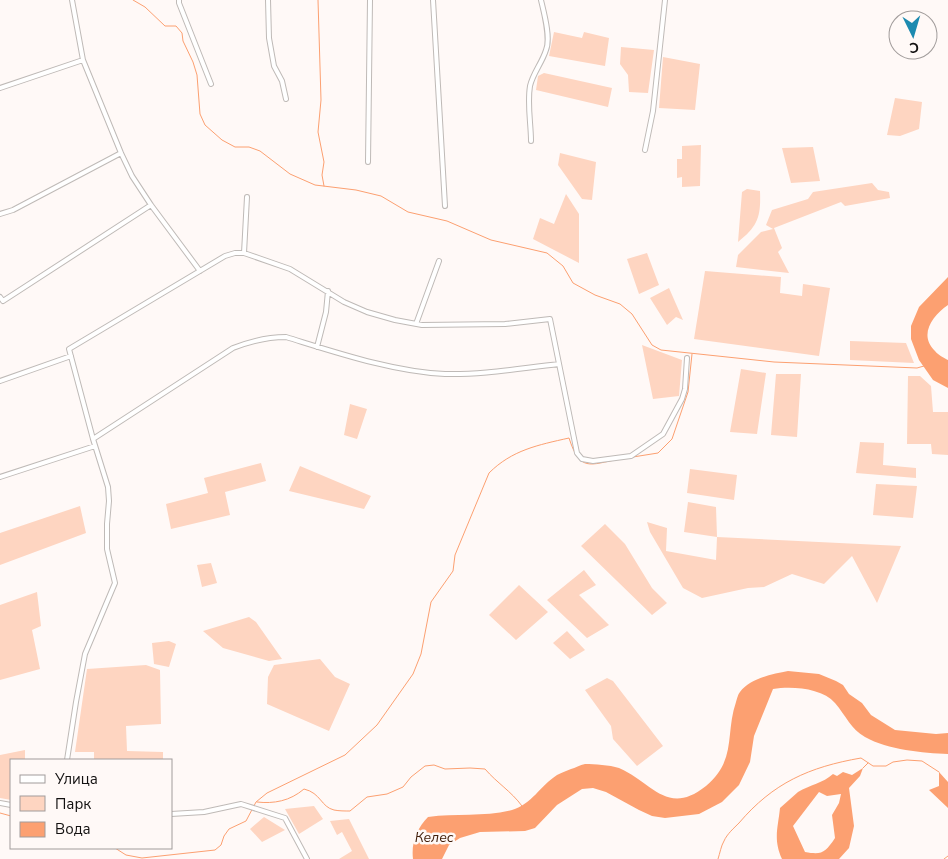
<svg xmlns="http://www.w3.org/2000/svg" width="948" height="859" font-family="'Nunito Sans',sans-serif">
<rect width="100%" height="100%" fill="#fff9f7"/>
<path fill="#fed5c1" d="M554 32 582 38 584 32 609 38 605 66 549 56Z
M621 47 654 50 648 93 629 92 628 75 620 64Z
M663 57 700 64 695 110 659 108Z
M544 73 612 88 608 107 536 90 538 76Z
M895 98 922 102 919 129 900 136 887 135Z
M701 145 700 186 682 187V177L677 178V159H682V146Z
M813 147 820 181 791 183 782 148Z
M560 153 596 162 592 200 582 199 558 165Z
M872 183 878 190 889 192 890 198 845 206 841 202 774 228 782 248 778 252 789 273 736 267 738 255 761 232 773 229 766 225 772 210 808 199 813 192Z
M747 189 760 191C761 217 758 226 738 242L742 192Z
M566 194 579 214V263L533 239 540 218 554 224Z
M647 253 659 285 639 294 627 259Z
M705 271 781 277 780 293 802 296 803 284 830 288 819 356 694 339Z
M669 288 683 320 676 317 667 325 650 298Z
M850 341 906 343 914 363 850 360Z
M642 345 682 360 679 396 653 399Z
M741 369 766 373 757 434 730 432Z
M776 374H801L797 437 771 435Z
M908 376H920L931 386 933 412H948V455L932 454 931 444H907Z
M350 404 367 409 357 439 344 435Z
M860 442 884 443 883 465 916 468V478L856 473Z
M261 463 266 481 225 492 230 515 171 529 166 504 208 493 204 478Z
M300 466 371 496 364 509 289 491Z
M690 469 737 475 734 500 687 493Z
M876 484 917 486 913 518 873 515Z
M688 502 716 507 717 537 901 546 877 603 852 556 824 584 792 574 764 587 748 588 702 598 683 588 650 532 647 522 667 528 666 551 716 560 717 537 684 532Z
M80 506 86 533 0 565V533Z
M605 524 625 544 652 588 667 603 652 615 581 546Z
M211 563 217 583 202 587 197 565Z
M584 570 596 585 579 595 609 625 587 638 547 600Z
M519 585 548 612 516 640 489 615Z
M37 592 41 626 32 630 40 669 0 680V605Z
M249 617 256 622 282 659 269 661 223 648 203 631Z
M567 631 585 650 570 659 553 643Z
M169 641 176 644 169 667 154 664 152 643Z
M320 659 335 677 350 684 329 731 267 704 268 677 274 665Z
M146 665 160 670 161 724 126 726 127 751 163 752V760H94V752H75L87 669Z
M607 678 613 681 663 746 637 766 613 739 611 726 585 690Z
M25 750V760H11V800L0 798V755Z
M314 806 323 819 299 834 285 809Z
M264 817 285 830 262 842 250 829Z
M349 819 369 859H339L352 851 342 832 337 835 330 821Z"/>
<path fill="#fca071" fill-rule="evenodd" d="M948 277V305C933 315 918 335 935 351 938 355 944 358 948 360V388L933 380 919 360 911 339V326L919 307Z
M788 671 819 674 836 681 843 685 849 694 862 703 871 715 895 730 936 734 948 733V754C923 753 888 750 865 737 851 729 846 716 835 703 822 688 792 686 773 689L754 736 750 762 739 785 722 802 699 814 665 818 652 816 639 810 606 792 593 788 582 789 557 805 535 828 525 831 480 832 460 838 449 845 442 859H413C411 843 417 828 428 817 456 813 485 817 512 810 532 804 540 786 557 775 561 773 566 771 571 769 575 768 580 765 585 764 595 764 609 765 619 768 652 782 667 817 706 786 737 760 725 734 736 702 737 699 738 694 740 692 750 678 773 674 788 671Z
M863 768 860 776 849 788 854 826 849 848 839 859H782C773 839 778 828 780 808 786 803 792 797 798 792 810 785 823 783 833 774L837 776 843 772 852 775ZM819 792 827 796 841 794 839 803 832 815 835 838C825 853 822 855 805 852L793 826Z
M939 772 948 782V808L929 790 939 786Z"/>
<g fill="none" stroke-linecap="round" stroke-linejoin="round">
<path stroke="#fca071" stroke-width="1" d="M133 0 145 7 165 26H176L182 33 183 41 193 62 197 75 200 114 205 125 222 140 235 147H249L260 151 290 174 315 185 356 190 381 196 408 212 447 221 491 240 547 253 563 266 573 283 595 295 620 304 632 314 652 345 661 350 774 362 917 368 924 366
M318 0 321 100 318 132 324 162 322 175 324 186
M633 457 658 453 672 439 688 392 692 354
M863 768 868 763
M257 802C274 804 290 801 304 789 321 793 321 807 334 810 339 811 345 811 350 811L367 797 387 794 403 787 411 777 425 766 434 765 445 769 470 768 485 769C497 783 511 791 522 806
M0 813 11 816
M115 848 126 855 142 858 215 850 221 845 224 836 229 829 246 821 256 802 267 793 345 755 377 725 413 674 421 654 431 602 453 571 455 555 489 473C512 450 538 445 569 438 580 472 589 465 619 459
M718 859C720 853 721 846 724 841 727 834 734 828 739 823 773 783 809 767 861 758L873 766H886L893 762 907 760 922 761 939 772
M944 859 948 856"/>
<defs>
<path id="street" d="M72 0 83 60 121 153 132 176 151 205 200 271
M179 0V3L211 84
M268 0 269 38 274 66 282 81 286 99
M433 0 445 206
M0 88 83 60
M531 141C531 124 527 104 530 86 533 73 542 63 546 50 551 38 544 13 541 0
M645 150 653 111 665 0
M368 162 370 0
M0 214 13 210 121 153
M244 253 247 197
M0 297 3 301 151 205
M416 324 439 261
M317 347 326 312 328 291
M0 381 71 356
M93 439 233 348C251 341 266 337 286 337 335 352 394 372 445 374 483 375 521 368 559 364
M0 477 95 446
M67 760 76 702 85 654 115 583 107 549V524L109 501 108 487 93 439 69 349 225 256 235 253H244L290 269 344 302 367 312 395 320 422 325 505 324 550 319 577 453 582 459 593 461 631 456 663 434 682 399 685 389 687 358
M0 803 11 805
M171 814 204 812 241 804 285 818 307 859"/>
</defs>
<use href="#street" stroke="#bfbab7" stroke-width="6"/>
<use href="#street" stroke="#fff" stroke-width="4"/>
</g>
<g text-anchor="middle" dominant-baseline="central" stroke-width="5" stroke-linejoin="round" paint-order="stroke">
<g font-size="14" font-style="italic" fill="#411e0a" stroke="#fff9f7">
<text x="434" y="837">Келес</text>
</g>
</g>
<rect x="10" y="759" width="162" height="90" fill="#fff9f7" stroke="#a19c9b"/>
<rect x="20" y="775" width="25" height="8" fill="#ffffff" stroke="#a19c9b"/>
<text x="55" y="784" font-size="15" fill="#131111">Улица</text>
<rect x="20" y="796" width="25" height="15" fill="#fed5c1" stroke="#a19c9b"/>
<text x="55" y="809" font-size="15" fill="#131111">Парк</text>
<rect x="20" y="822" width="25" height="15" fill="#fca071" stroke="#a19c9b"/>
<text x="55" y="834" font-size="15" fill="#131111">Вода</text>
<g transform="translate(913 35) rotate(175)"><circle r="24" fill="#fff9f7" stroke="#a19c9b"/>
<path d="M0-4L9 19L0 12L-9 19Z" fill="#1c8ab0"/>
<text y="-8" font-size="14" font-weight="bold" text-anchor="middle" fill="#131111">С</text>
</g>
</svg>
